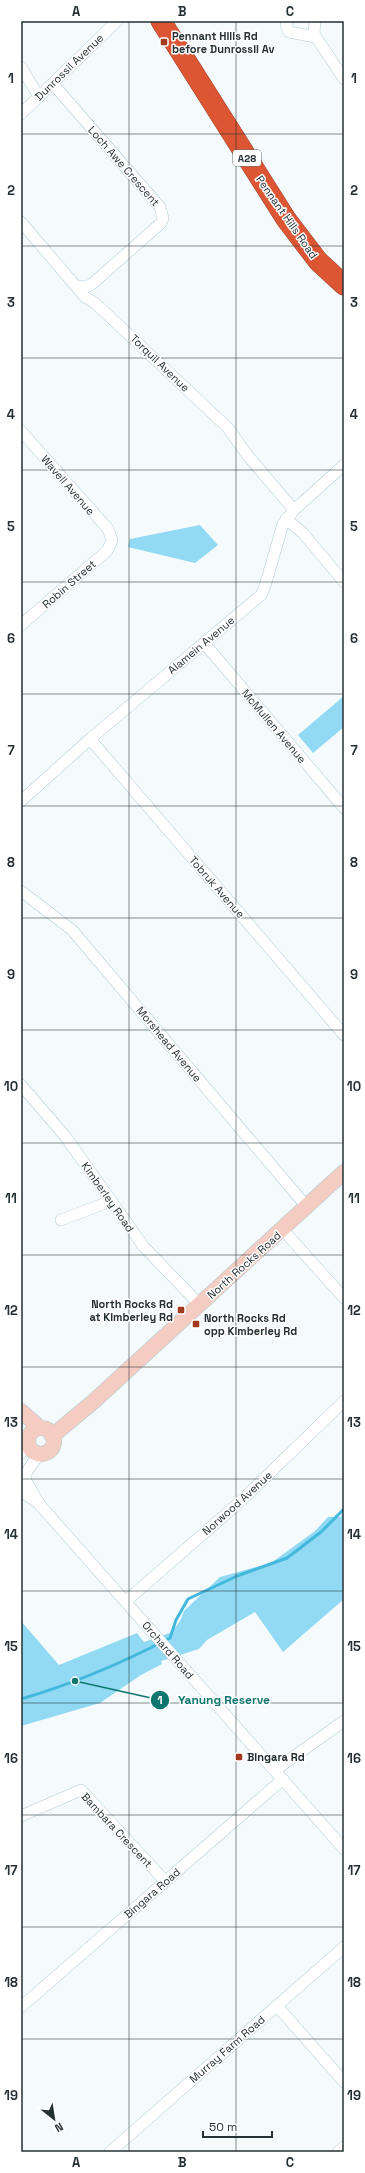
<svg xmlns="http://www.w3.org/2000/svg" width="365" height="2173" font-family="'Space Grotesk',sans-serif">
<rect width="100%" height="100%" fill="#f5fbfd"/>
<path fill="#92daf4" d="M200 525 218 545 195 563 128 547 130 539Z
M344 696V727L313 753 298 735Z
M344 1502V1599L283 1652 255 1612 207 1640 199 1649 161 1661 162 1664 141 1675 100 1703 21 1726V1621L59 1665 137 1633 144 1642 172 1632 180 1621 184 1611 220 1577 271 1563 315 1531 328 1517H341Z"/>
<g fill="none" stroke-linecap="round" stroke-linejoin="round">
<path stroke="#42b8dc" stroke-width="3" d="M21 1699C73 1684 122 1663 170 1638L176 1620 188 1599 237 1576 287 1558 321 1532 344 1509"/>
<defs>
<path id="street" d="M287 21 286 25 289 32 315 37
M315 21 314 34 344 79
M21 67 39 97
M53 84 160 207 163 218 161 223 92 284 86 287 77 286
M21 114 117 21
M21 222 85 297 95 303 228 428 248 456 294 510
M21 431 108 529 112 540 107 551 21 625
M286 519 302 532 344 582
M204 643 344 808
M90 739 344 1035
M21 801 90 739 261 595 265 586 283 524 294 510 344 465
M21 891 72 930 307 1207
M21 1085 65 1136 144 1247 200 1305
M61 1220 111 1201
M283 1230 344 1298
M21 1453 28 1443
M26 1481 40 1505 344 1849
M26 1481V1473L39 1454
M21 1491 38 1503
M126 1601 241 1501 344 1401
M275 1770 344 1721
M21 1816 81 1790 165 1881
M277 2006 344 2082
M21 2007 283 1779
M110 2152 344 1947
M338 2152 344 2147"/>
<path id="secondary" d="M21 1411 40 1428
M28 1441a13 13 0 1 1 26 0a13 13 0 1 1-26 0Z
M52 1436 93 1402 344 1172"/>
<path id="highway" d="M161 21 286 219 318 261 344 285"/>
</defs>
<use href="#street" stroke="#afcbd5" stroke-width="12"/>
<use href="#secondary" stroke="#afcbd5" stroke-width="16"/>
<use href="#highway" stroke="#9c4934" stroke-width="21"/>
<use href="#street" stroke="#fff" stroke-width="11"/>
<use href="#secondary" stroke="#f4ccc2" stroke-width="15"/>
<use href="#highway" stroke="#dc5634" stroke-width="20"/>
</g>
<path fill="none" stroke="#253034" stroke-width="1" stroke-opacity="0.55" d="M129 21V2152M236 21V2152M21 134H344M21 246H344M21 358H344M21 470H344M21 582H344M21 694H344M21 806H344M21 918H344M21 1030H344M21 1143H344M21 1255H344M21 1367H344M21 1479H344M21 1591H344M21 1703H344M21 1815H344M21 1927H344M21 2039H344"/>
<g fill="#a23a1f" stroke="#fff" stroke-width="1.5">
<rect x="160" y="38" width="8" height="8" rx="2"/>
<rect x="177" y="1306" width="8" height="8" rx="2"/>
<rect x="192" y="1320" width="8" height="8" rx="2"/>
<rect x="235" y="1753" width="8" height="8" rx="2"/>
</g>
<g text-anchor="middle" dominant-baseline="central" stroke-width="3" stroke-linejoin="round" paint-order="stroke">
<rect fill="#fff" stroke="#666e71" stroke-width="1" x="233" y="150" width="28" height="16" rx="3"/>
<g font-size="10" font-weight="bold" fill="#253034">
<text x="247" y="158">A28</text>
</g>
<g font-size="11" font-weight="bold" fill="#253034" stroke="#fff" text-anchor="start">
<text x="172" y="36">Pennant Hills Rd<tspan x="172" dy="13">before Dunrossil Av</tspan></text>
<text x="173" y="1304" text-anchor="end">North Rocks Rd<tspan x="173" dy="13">at Kimberley Rd</tspan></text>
<text x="204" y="1318">North Rocks Rd<tspan x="204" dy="13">opp Kimberley Rd</tspan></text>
<text x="247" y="1757">Bingara Rd</text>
</g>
<g font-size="11" fill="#253034" stroke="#fff">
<text transform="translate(69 67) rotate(-44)">Dunrossil Avenue</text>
<text transform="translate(124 166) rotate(49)">Loch Awe Crescent</text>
<text transform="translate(287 217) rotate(55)">Pennant Hills Road</text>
<text transform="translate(160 363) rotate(44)">Torquil Avenue</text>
<text transform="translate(68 485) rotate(49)">Wavell Avenue</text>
<text transform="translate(69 584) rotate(-41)">Robin Street</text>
<text transform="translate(201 645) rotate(-40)">Alamein Avenue</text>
<text transform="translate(274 726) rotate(50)">McMullen Avenue</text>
<text transform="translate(217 887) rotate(49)">Tobruk Avenue</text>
<text transform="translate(169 1044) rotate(50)">Morshead Avenue</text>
<text transform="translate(108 1197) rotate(55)">Kimberley Road</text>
<text transform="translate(244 1265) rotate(-42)">North Rocks Road</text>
<text transform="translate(237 1503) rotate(-42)">Norwood Avenue</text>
<text transform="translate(168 1650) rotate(49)">Orchard Road</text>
<text transform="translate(117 1830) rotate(47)">Bambara Crescent</text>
<text transform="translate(152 1893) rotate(-41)">Bingara Road</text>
<text transform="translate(227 2049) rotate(-41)">Murray Farm Road</text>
</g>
</g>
<path fill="none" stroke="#0f766e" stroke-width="1.5" d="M75 1681L160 1700"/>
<g fill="#0f766e" stroke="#fff" stroke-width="1.5">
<circle cx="75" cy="1681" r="4"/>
<circle cx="160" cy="1700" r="10"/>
</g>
<g font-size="12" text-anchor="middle" font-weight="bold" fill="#fff">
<text x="160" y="1704">1</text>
</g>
<g font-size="12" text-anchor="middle" font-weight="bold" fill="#0f766e" stroke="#fff" stroke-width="3" stroke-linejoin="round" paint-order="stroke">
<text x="224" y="1704">Yanung Reserve</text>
</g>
<rect width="365" height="2173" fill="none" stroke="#ffffff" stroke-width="44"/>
<g transform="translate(54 2119) rotate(150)" stroke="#ffffff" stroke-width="3" paint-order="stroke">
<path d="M0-3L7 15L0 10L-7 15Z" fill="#253034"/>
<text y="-6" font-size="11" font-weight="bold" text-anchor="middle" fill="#253034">N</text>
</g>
<path d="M203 2131v6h69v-6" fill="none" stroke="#253034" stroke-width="2"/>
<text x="209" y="2131" font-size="12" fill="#253034" stroke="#ffffff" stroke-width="3" paint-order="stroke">50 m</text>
<rect x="22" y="22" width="321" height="2129" fill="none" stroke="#253034" stroke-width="1.5"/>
<g font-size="13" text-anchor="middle" font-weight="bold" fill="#253034">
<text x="76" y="16">A</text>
<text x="182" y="16">B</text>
<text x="290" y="16">C</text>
<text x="11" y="83">1</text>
<text x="354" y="83">1</text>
<text x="11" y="195">2</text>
<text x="354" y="195">2</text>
<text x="11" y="307">3</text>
<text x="354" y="307">3</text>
<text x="11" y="419">4</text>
<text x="354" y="419">4</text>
<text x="11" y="531">5</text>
<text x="354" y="531">5</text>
<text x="11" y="643">6</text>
<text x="354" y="643">6</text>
<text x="11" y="755">7</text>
<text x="354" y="755">7</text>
<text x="11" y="867">8</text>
<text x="354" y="867">8</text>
<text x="11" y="979">9</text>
<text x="354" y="979">9</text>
<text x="11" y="1091">10</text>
<text x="354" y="1091">10</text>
<text x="11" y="1203">11</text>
<text x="354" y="1203">11</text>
<text x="11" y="1315">12</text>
<text x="354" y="1315">12</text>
<text x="11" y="1427">13</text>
<text x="354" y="1427">13</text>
<text x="11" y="1539">14</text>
<text x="354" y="1539">14</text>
<text x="11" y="1651">15</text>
<text x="354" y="1651">15</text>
<text x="11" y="1763">16</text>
<text x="354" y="1763">16</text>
<text x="11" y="1875">17</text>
<text x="354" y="1875">17</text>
<text x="11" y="1987">18</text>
<text x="354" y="1987">18</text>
<text x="11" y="2100">19</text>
<text x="354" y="2100">19</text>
<text x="76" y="2167">A</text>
<text x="182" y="2167">B</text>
<text x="290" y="2167">C</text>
</g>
</svg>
